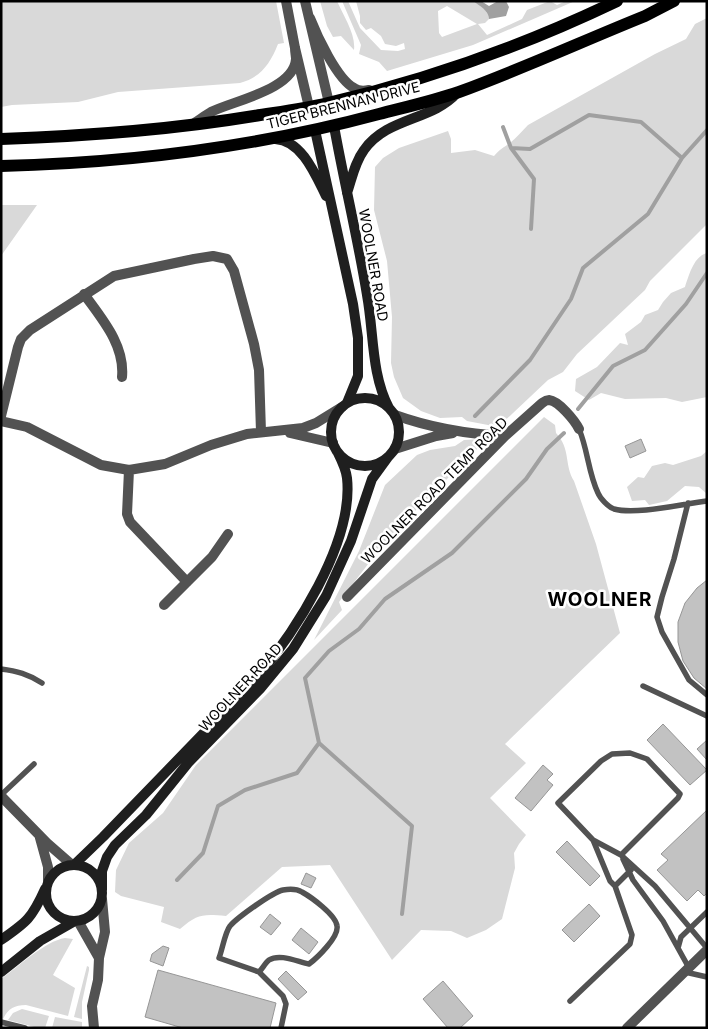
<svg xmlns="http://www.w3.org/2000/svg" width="708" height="1029" font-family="Inter,sans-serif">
<rect width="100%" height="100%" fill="#fff"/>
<path fill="#d9d9d9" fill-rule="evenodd" d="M1 1H276L284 43 278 44C270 64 261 77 240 83L118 92 78 102 12 105 1 107Z
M320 1H337C343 15 356 34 354 50L341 36 333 37 327 26Z
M342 1H348L360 28 381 50 398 51 405 49 404 43 396 46 385 44 381 36 371 28 366 30 360 23V16L356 1H474C480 5 488 10 489 19L485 23 478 24 487 35 522 19 527 10 550 1 557 5 566 1H575L473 45 387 71 379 62 359 54 361 45ZM447 6 477 24 442 37 439 33 438 11Z
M707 18V224L650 281 645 290 577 354 563 372 548 380 496 429 488 425 467 421 462 417 440 418 421 411 403 398 394 377 391 363 392 317 387 261 374 210 375 167 383 158 399 148 448 131 451 139V153L475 150 494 156C499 150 504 147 510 143 516 138 522 131 528 125L655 54 686 39 695 24Z
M1 205H37L1 256Z
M707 253V397L682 402 666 398 625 399 601 393 589 400 575 391 576 379 597 367 620 343 628 345 625 334 641 322 645 315 658 310 663 302 671 293 685 287C689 275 694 256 707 253Z
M544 417 555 425 556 433C571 449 564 465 574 481L596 544 620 633 505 744 526 763 490 798 526 835 519 844 514 853 515 868 502 919 486 930 467 938 451 931 421 930 392 960 330 865 282 867 226 916C202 914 198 914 180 929L161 922 164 907 121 896 115 892 116 870 129 843 163 813 196 765Z
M482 439 484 442 388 538 339 602 342 610 314 640 359 551 385 485 417 455 430 450 455 446 464 440Z
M707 451V494L699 487 685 486 667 501 649 505 645 500 632 501 627 487 638 477 644 478 652 466 665 463 673 465 701 456Z
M65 938 73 939 53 975 75 988 68 1016 26 1005C14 1005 8 1009 3 1019L1 1018V979C18 967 45 941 65 938Z
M87 966 89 967V970L82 1002V1019L74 1017Z
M22 1009 49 1016 45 1028H38L8 1020 13 1013Z
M55 1017 82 1022V1028H52Z"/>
<path fill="#a0a0a0" d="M473 1H481L489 6 498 1H506L509 7 506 16 489 19C488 10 480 6 473 1Z"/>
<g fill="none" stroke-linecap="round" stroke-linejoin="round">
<path stroke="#a0a0a0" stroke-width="4" d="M503 127 511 148 534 179 531 229
M511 148 530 149 589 115 641 122 682 158
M578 409 613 366 645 350 686 304 707 273
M475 416 530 360 571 299 583 268 648 214 682 158 707 130
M319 743 412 826 402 914
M177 880 203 853 218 806 245 790 297 773 319 743 305 678 329 651 359 629 385 599 452 553 526 479 547 449 564 433"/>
</g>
<path fill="#c2c2c2" stroke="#969696" d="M641 439 646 451 630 458 625 446Z
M707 580V689L694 678 683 661 678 642V622L685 603 697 588Z
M663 724 707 770 690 785 647 740Z
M707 740V760L697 749Z
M543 765 553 774 547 780 553 785 531 811 515 798Z
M707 810V893L704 896 698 890 687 901 657 870 668 860 661 854Z
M567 841 600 876 590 886 556 852Z
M306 873 316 878 311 888 301 884Z
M589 904 600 916 574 942 562 930Z
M270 914 281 923 271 935 260 927Z
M301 928 318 942 309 954 292 940Z
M163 946 169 948 163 966 150 961 152 954Z
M158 970 276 1003 270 1028H183L145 1017Z
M286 971 307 992 298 1000 278 979Z
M443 981 473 1016 460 1028H448L423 999Z"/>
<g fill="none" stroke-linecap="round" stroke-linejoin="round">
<path stroke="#525252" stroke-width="5.5" d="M579 429C588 450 588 472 598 493 600 498 608 507 614 509 636 515 682 504 707 501
M688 503 674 559 662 597 657 617 662 632 689 680 707 695
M1 669C17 671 28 674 42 683
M643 686 707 716
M1 795 34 764
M621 855 678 798 680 794 647 759 630 753 612 754 601 761 558 803 593 840 621 855 655 886 707 948
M623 859 633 880 663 921 689 968
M615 886 631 870
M678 948 681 937 707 912
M259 972C262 969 266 962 269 960 280 953 298 962 309 964 317 958 339 937 337 926 336 915 311 897 302 892 297 889 289 889 283 890 273 892 238 917 230 926 225 932 222 951 219 958L259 972 283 996 286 1004 281 1028
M685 972 707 977
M570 1001 630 944 632 935 615 886 610 881 593 840
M1 1022 25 1028"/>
<path stroke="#525252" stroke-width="10" d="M286 1 295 48 309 107
M305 1 329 103
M310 18C317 36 337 79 354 88 358 91 364 91 369 90
M191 125C198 121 204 116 211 112 232 101 294 90 296 59 296 56 295 52 295 48
M84 294C102 319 125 345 122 377
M395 415C431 428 467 434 505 436
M1 416 18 347 21 339 30 330 114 276 194 259 213 256 227 259 234 271 254 344 259 370 261 432
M1 421 27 427 101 465 129 470 165 464 211 445 247 434 303 428 316 423 342 407
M290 433 333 443
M395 449 436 436 453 433
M129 470 127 514 130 522 187 582
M347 597 505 436 541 404C544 402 545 400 549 400 559 401 575 421 579 429
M164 605 212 557 228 534
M1 796 47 843 71 864
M40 838 48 867V880
M78 921 99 958
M94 1028 92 1006 98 980 99 958 105 932 102 899
M627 1028 707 950"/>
<path stroke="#1f1f1f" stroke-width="10" d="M334 126C344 182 358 239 367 295 374 333 371 374 389 408
M315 130 353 304 358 338V376L347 403
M275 139C302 140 316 176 326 196
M347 193C352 178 355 162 364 150 387 117 432 121 457 93
M331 432a34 34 0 1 1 68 0a34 34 0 1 1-68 0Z
M75 864 103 837 253 682C294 634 354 543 347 478 346 469 342 461 338 453
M46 893a28 28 0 1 1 56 0a28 28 0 1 1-56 0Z
M102 890V871L107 857 115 845 146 815 188 763 260 689 293 649 326 596 351 541 372 479 388 457
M1 940C27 922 32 918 45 889
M1 972 40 941 75 921"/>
<path stroke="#000" stroke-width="12" d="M1 139C86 136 170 130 254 116 279 112 304 109 328 103 428 80 525 45 617 1
M1 166C129 163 256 147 379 114 406 107 433 101 459 92 522 69 583 41 645 16L674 1"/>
</g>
<g text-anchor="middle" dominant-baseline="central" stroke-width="5" stroke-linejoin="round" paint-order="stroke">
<g font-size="14" fill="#000" stroke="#fff">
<text transform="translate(343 105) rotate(-14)">TIGER BRENNAN DRIVE</text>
<text transform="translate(374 265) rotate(80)">WOOLNER ROAD</text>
<text transform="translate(434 490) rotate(-45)">WOOLNER ROAD TEMP ROAD</text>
<text transform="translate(240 687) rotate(-47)">WOOLNER ROAD</text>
</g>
<g font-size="19" font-weight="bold" letter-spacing="1" fill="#000" stroke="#fff">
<text x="600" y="599">WOOLNER</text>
</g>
</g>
<rect width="708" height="1029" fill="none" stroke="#000000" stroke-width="5"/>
</svg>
